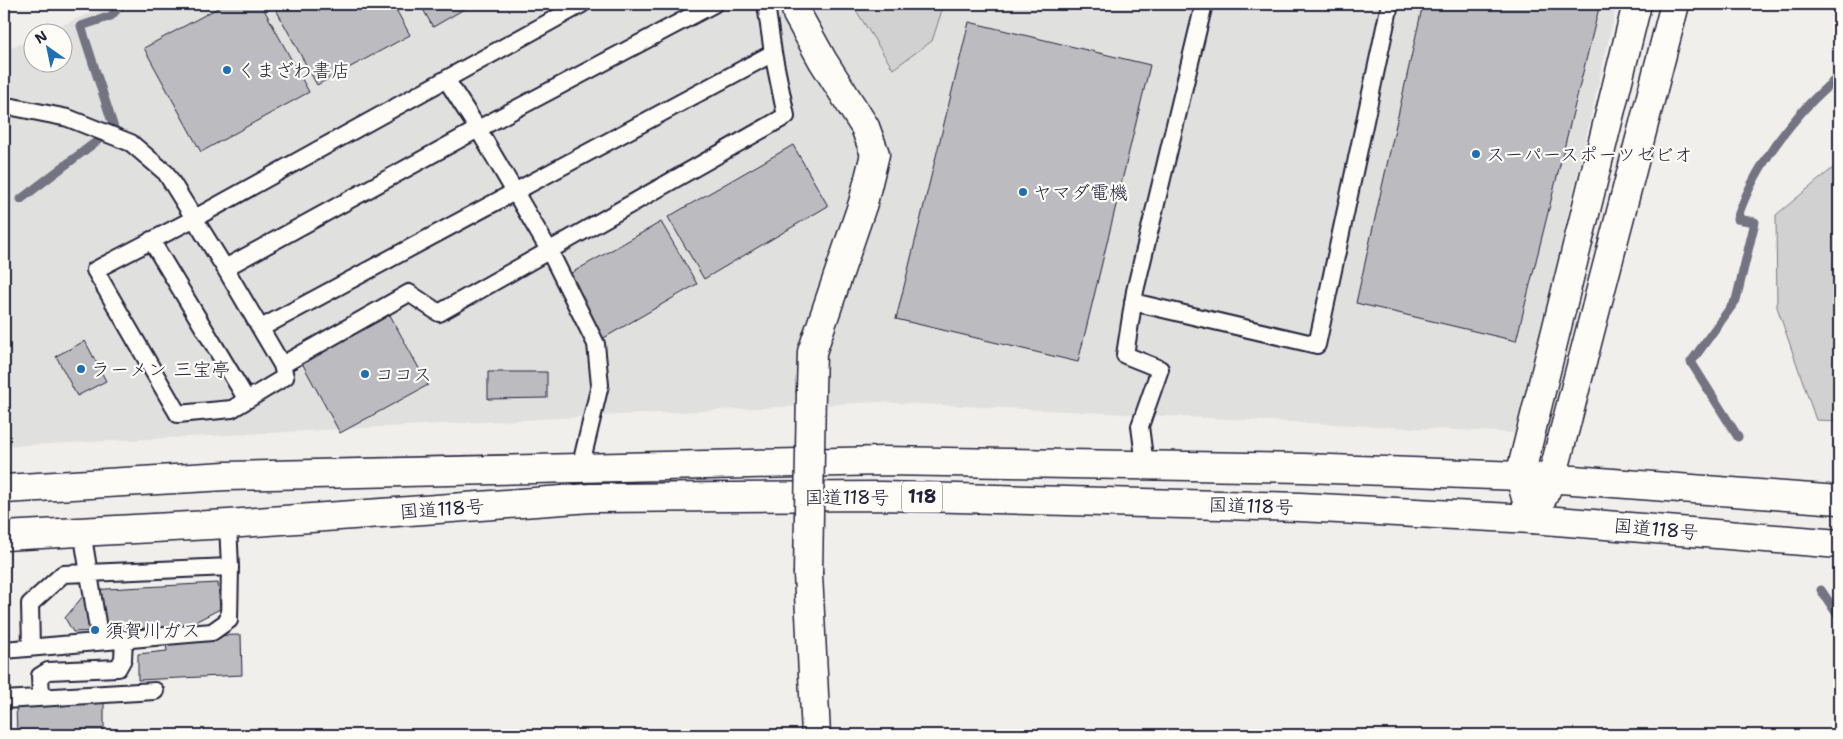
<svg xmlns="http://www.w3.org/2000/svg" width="1843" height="739" font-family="'Shantell Sans','Klee One',sans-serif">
<rect width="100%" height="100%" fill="#f0efec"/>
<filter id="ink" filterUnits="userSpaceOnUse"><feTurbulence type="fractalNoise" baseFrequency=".02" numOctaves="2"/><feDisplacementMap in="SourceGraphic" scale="10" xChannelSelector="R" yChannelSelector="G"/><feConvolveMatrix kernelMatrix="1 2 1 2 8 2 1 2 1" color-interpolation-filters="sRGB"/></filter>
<g filter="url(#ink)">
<path fill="#e0e0df" d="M111 4H1617L1517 433 879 402 9 446 4 406V51L32 39V62H62V32H46Z"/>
<path fill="#d2d1d1" stroke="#7a7a86" d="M852 4H944L932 41 893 69Z
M1839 163V421L1816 420 1777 307 1776 215Z"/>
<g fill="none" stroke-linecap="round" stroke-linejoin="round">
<path stroke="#737381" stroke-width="9" d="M21 199 114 128 81 26 111 16 122 4
M1738 437 1691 362 1736 300 1755 222 1737 219C1750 179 1773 145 1800 114 1812 100 1826 88 1839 76
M1821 590 1839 617"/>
</g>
<path fill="#bcbcc0" stroke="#22223b" d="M225 4H261L309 92 201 152 144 48Z
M273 4H393L410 35 317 85Z
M420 4H473L433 27Z
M1423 4H1600L1516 341 1356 303Z
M969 22 1150 65 1078 362 896 319Z
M793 145 828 206 704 279 668 217Z
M661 222 697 284 602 339 566 276Z
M390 315 428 385 340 433 302 363Z
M85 341 106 381 77 396 56 356Z
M488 372H547V398L488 399Z
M218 583 220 609 193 623 200 636 241 635 242 675 138 680V654L167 651 164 628 73 632 65 618 88 590Z
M104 701V735H17L16 705Z"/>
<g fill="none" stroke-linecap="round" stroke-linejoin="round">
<defs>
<path id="lane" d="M582 4 195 218 95 270 178 414 232 409 285 377 282 365 409 293 439 313 786 116 773 53
M446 79 478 129 549 250 596 344 600 385 580 468
M4 108 13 107 68 118 131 143 166 173 225 268 282 365
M151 240 247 400
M225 268 478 129 714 4
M1133 302 1317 345 1390 4
M261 328 773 53 766 4
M1145 465 1140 426 1160 369 1125 355 1135 291 1204 4
M82 531 100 641
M31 647 30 604 63 574 230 567
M4 650 212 632 229 620 230 567 228 524
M41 696 40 676 48 671 118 668 123 659 124 639
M4 700 155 691"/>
<path id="street" d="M795 4 797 14 823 61 865 127 875 154 863 203 812 352 811 390
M808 574 816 735"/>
<path id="secondary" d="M1526 498 1520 476 1637 4
M1532 519 1552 478 1675 4"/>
<path id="highway" d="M4 489 226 476 883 461 1304 468 1520 476 1839 500
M4 536 228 524 591 498 881 496 1300 507 1532 519 1839 544"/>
</defs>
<use href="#lane" stroke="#22223b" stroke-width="20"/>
<use href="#street" stroke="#22223b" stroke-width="31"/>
<use href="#secondary" stroke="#22223b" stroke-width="31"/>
<use href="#highway" stroke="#22223b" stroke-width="31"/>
<use href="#lane" stroke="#fdfcf7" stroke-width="16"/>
<use href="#street" stroke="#fdfcf7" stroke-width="28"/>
<use href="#secondary" stroke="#fdfcf7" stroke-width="28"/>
<use href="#highway" stroke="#fdfcf7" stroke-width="28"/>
<defs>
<path id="street-bridge" d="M808 574 811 390"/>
</defs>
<use href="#street-bridge" stroke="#22223b" stroke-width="31" stroke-linecap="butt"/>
<use href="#street-bridge" stroke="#fdfcf7" stroke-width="28"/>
</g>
</g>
<g fill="#1f6fb2" stroke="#fdfcf7" stroke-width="2">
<circle cx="227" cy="70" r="5"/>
<circle cx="1476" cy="154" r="5"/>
<circle cx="1023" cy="192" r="5"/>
<circle cx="81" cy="369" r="5"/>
<circle cx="365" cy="374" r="5"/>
<circle cx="95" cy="630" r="5"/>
</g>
<g text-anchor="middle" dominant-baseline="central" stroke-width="4.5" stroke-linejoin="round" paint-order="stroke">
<rect fill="#fdfcf7" stroke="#646373" stroke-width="1" x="902" y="481.5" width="40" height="31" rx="4"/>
<g font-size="18" font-weight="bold" fill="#22223b">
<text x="922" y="497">118</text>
</g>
<g font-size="19" fill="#22223b" stroke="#fdfcf7" text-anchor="start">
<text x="237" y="70">くまざわ書店</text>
<text x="1486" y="154">スーパースポーツゼビオ</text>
<text x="1033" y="192">ヤマダ電機</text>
<text x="91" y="369">ラーメン 三宝亭</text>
<text x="375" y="374">ココス</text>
<text x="105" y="630">須賀川ガス</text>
</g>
<g font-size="19" fill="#22223b" stroke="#fdfcf7">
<text x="847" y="497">国道118号</text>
<text transform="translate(1251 506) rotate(2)">国道118号</text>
<text transform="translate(442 509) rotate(-4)">国道118号</text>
<text transform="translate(1656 529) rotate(5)">国道118号</text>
</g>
</g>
<rect width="1843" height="739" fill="none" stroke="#fdfcf7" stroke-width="20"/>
<rect x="10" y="10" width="1823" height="719" fill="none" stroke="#22223b" stroke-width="2" filter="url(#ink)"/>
<g transform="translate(48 48) rotate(327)"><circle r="24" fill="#fdfcf7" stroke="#a5a5ac"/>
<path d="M0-4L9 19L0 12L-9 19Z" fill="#1f6fb2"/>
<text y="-8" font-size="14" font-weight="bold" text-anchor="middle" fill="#22223b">N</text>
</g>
</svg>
